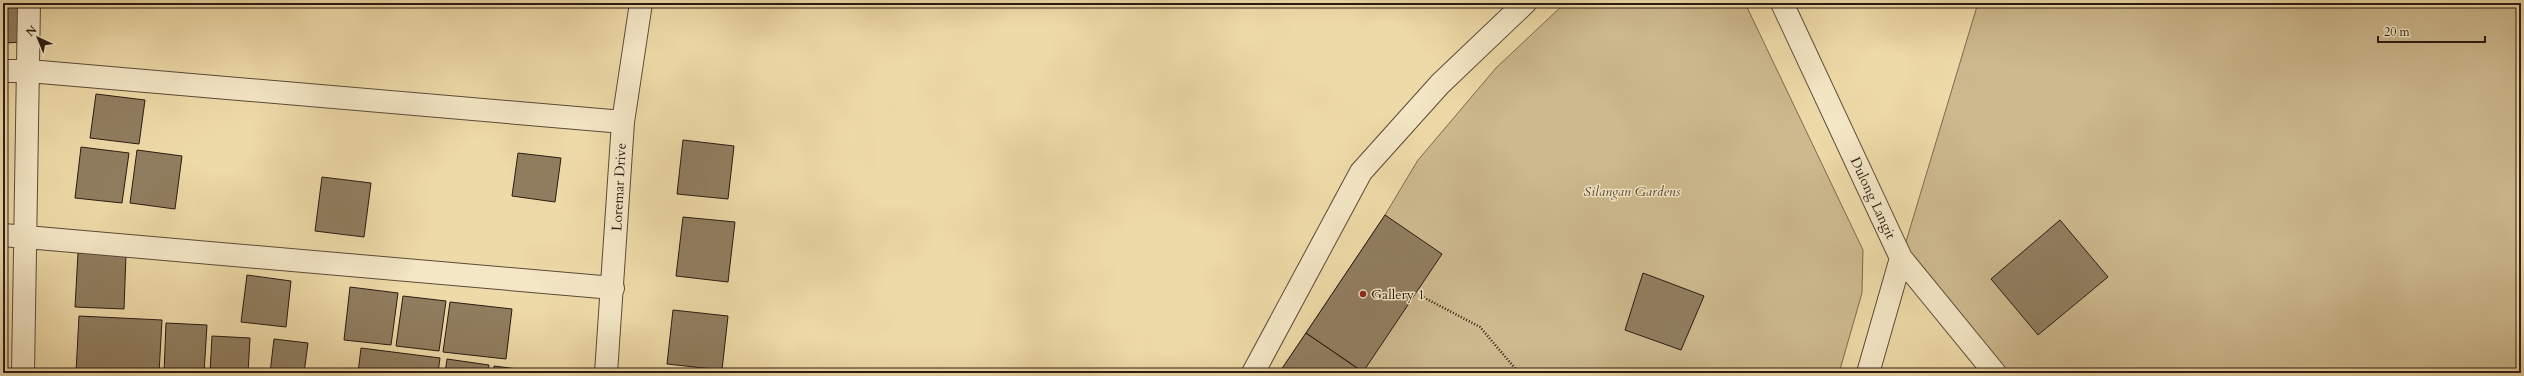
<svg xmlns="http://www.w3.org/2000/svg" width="2524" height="376" font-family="Cardo,serif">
<rect width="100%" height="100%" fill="#eedaa8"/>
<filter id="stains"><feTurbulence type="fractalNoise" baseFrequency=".005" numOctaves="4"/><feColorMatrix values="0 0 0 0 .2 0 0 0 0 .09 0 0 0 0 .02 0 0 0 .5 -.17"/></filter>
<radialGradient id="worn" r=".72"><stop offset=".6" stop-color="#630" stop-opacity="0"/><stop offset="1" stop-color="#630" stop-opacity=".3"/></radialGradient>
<path fill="#cdb98e" stroke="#7c6a50" d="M1565 3H1745L1863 250 1862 293 1839 373H1279L1385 215 1418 160 1496 68Z
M1978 3H2521V373H1995L1901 258Z"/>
<path fill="#907e60" stroke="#2a1a12" d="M3 3H24L25 42 3 43Z
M96 94 145 100 139 144 90 138Z
M683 140 734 146 728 199 677 194Z
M81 147 129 153 122 203 75 198Z
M137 150 182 156 175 209 130 203Z
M518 153 561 158 555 202 512 196Z
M322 177 371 183 364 237 315 231Z
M1385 215 1442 254 1363 372 1306 333Z
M683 217 735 222 728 282 676 276Z
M2060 220 2108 277 2038 335 1991 279Z
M78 253 126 255 124 309 75 307Z
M1643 273 1704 296 1681 350 1625 330Z
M247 275 291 281 286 327 241 322Z
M350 287 398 293 391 345 344 340Z
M403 296 446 301 439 351 396 346Z
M450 302 512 309 506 359 443 352Z
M3 309H5L4 367H3Z
M673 310 728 316 722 370 667 364Z
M79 316 162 320 159 373 76 372Z
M166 323 207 325 204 373H164Z
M1306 333 1363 372 1365 373H1279Z
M212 336 250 338 248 373H210Z
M274 339 308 343 304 373H270Z
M361 348 440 358 438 373H358Z
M447 359 489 365 488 373H445Z
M494 366 534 371V373H494Z
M663 370 687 373H663Z"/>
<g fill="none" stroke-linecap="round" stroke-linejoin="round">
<defs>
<path id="street" d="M1782 3 1901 258 1995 373
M3 71H29L623 122
M3 235 613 288
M23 373 29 3
M606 373 623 122 641 3
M1253 373 1361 172 1440 84 1525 3
M1868 373 1901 258"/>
</defs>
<use href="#street" stroke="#5b4a38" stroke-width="24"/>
<path stroke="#2a1a12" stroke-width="2.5" stroke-dasharray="1 2" stroke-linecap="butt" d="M1421 296 1480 327 1519 373"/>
<use href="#street" stroke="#f4e7c6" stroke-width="22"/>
</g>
<circle fill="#8f2418" stroke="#f4e7c6" stroke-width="1.5" cx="1363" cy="294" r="4"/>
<g text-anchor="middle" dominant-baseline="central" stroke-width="3" stroke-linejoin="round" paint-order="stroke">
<g font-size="14" fill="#2a1a12" stroke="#f4e7c6">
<text transform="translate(619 187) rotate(-87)">Loremar Drive</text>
<text transform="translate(1873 198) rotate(65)">Dulong Langit</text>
</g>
<g font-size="14" font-style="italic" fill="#5b4a37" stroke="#f4e7c6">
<text x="1632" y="191">Silangan Gardens</text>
</g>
<g font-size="14" fill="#2a1a12" stroke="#f4e7c6" text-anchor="start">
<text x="1371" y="294">Gallery 1</text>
</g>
</g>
<rect width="2524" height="376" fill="none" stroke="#eedaa8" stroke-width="16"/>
<rect x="4" y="4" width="2516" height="368" fill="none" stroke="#2a1a12" stroke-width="2"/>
<rect x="8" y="8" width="2508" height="360" fill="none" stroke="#2a1a12"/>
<g transform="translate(38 38) rotate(316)" stroke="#f4e7c6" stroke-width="3" paint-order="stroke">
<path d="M0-3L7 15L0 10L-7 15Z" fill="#2a1a12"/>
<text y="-6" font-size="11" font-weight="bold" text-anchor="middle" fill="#2a1a12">N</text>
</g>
<path d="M2378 36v6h107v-6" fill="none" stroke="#2a1a12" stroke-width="2"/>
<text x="2384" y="36" font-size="12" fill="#2a1a12" stroke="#f4e7c6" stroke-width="3" paint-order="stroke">20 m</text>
<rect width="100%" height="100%" filter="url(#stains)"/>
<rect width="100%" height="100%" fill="url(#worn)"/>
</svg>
